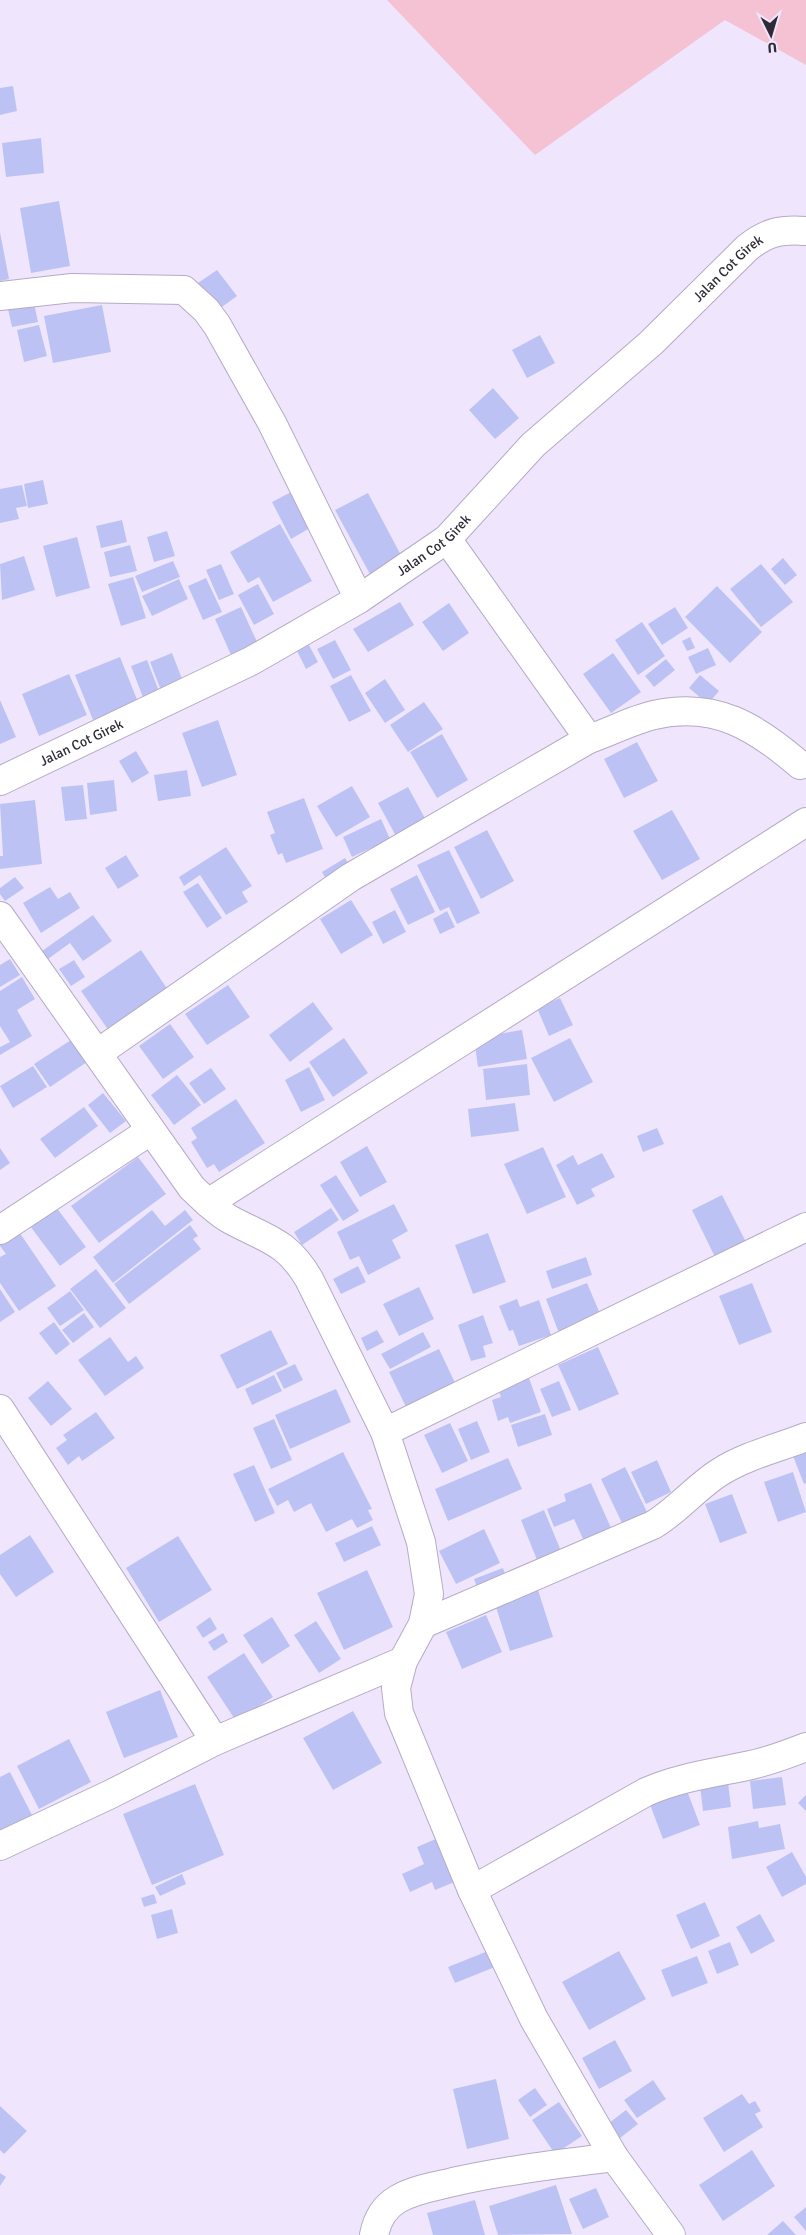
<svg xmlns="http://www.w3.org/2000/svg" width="806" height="2235" font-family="Signika,sans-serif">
<rect width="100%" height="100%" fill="#efe6fd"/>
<path fill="#f4c2d2" d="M387 0H806V65L725 20 535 155Z"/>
<path fill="#bcc3f4" d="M13 86 17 111 0 115V88Z
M41 138 44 173 6 177 2 143Z
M59 201 70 266 31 273 20 208Z
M0 232 9 279 0 281Z
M217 270 237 296 215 312 195 285Z
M34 303 38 322 12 327 8 309Z
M102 305 111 352 53 363 44 316Z
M39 325 47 356 24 362 17 330Z
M540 335 555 363 527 378 512 350Z
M493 388 519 418 495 439 469 410Z
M43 480 48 504 28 508 24 484Z
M22 485 27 506 16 508 19 519 0 523V489Z
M291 492 310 528 291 539 272 502Z
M368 493 403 559 371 576 335 510Z
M122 520 127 542 101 548 96 526Z
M280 524 312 581 273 602 259 577 248 583 230 552Z
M167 531 175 556 154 562 147 537Z
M77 537 90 588 56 597 43 546Z
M130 545 137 571 110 577 104 552Z
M24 556 35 590 2 600 0 564Z
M783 558 797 575 785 585 771 569Z
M173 561 180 577 142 592 135 576Z
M221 564 234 594 219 600 206 570Z
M761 564 793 602 761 627 730 589Z
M133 577 146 618 121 626 108 584Z
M206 578 222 612 203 620 188 586Z
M179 579 188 599 152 616 142 596Z
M258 584 274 614 254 625 238 595Z
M717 586 762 632 730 663 685 617Z
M400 602 414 625 368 652 353 629Z
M449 603 469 633 443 651 422 622Z
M241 607 258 644 231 655 215 619Z
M675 607 688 628 662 645 648 624Z
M642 622 665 656 638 675 615 640Z
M690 637 695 648 687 651 682 641Z
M335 640 351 670 333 679 317 649Z
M309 645 318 662 306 669 297 651Z
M708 648 716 665 696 674 688 657Z
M172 653 184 684 162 693 150 662Z
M613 653 641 692 611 713 583 674Z
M120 657 138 702 93 720 75 675Z
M666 659 675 670 654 687 645 676Z
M147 660 160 694 144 700 131 666Z
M69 674 87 715 39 736 22 694Z
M351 675 371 711 349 722 330 686Z
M700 675 719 691 708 704 689 688Z
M385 679 405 710 385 723 365 693Z
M0 700 16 737 0 744Z
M424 702 443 729 408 752 390 725Z
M218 720 237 775 202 787 182 733Z
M442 734 468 780 437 798 410 752Z
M637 742 658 781 624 798 604 759Z
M136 751 149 773 132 783 119 761Z
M187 770 191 796 158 801 154 775Z
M114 780 117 811 90 815 87 783Z
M83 785 87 819 65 821 61 787Z
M352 786 370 817 336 837 317 806Z
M408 787 427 822 397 838 378 803Z
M304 798 323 849 286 863 282 853 278 855 270 835 275 833 267 812Z
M35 800 42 864 0 869V856H3L0 804Z
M672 810 700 859 662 880 633 831Z
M381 819 390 839 352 857 343 837Z
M487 830 514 881 481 899 454 847Z
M226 847 252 886 242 892 248 902 226 915 200 875 184 886 179 877Z
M449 850 480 913 457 924 449 907 440 911 417 865Z
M126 855 139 876 118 889 105 868Z
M345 858 352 870 329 884 322 872Z
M417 875 435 912 408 925 390 889Z
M15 877 24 888 5 901 0 894V888Z
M198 883 222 918 207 928 183 892Z
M50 887 58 899 70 892 80 908 41 933 23 903Z
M351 900 373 935 341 954 320 919Z
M395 910 406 932 383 944 372 922Z
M447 911 455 927 440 934 433 919Z
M93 915 112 941 83 961 70 943 48 959 42 951Z
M141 950 168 990 109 1031 81 991Z
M10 959 20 975 0 987V965Z
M74 960 85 977 71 986 59 969Z
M22 977 35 999 17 1010 32 1036 0 1055V1047L10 1042 0 1026V991Z
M228 985 250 1017 207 1045 185 1014Z
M560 998 573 1025 549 1036 537 1008Z
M313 1002 333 1029 290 1062 269 1035Z
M170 1024 194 1057 163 1079 139 1046Z
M522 1030 527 1059 478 1067 474 1038Z
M344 1038 368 1073 333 1097 309 1062Z
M570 1038 593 1082 554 1102 531 1058Z
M71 1040 87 1062 50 1087 34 1064Z
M527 1064 530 1095 486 1100 483 1069Z
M33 1066 47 1087 13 1108 0 1086Z
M309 1067 325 1100 301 1112 285 1080Z
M211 1068 226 1089 204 1104 189 1083Z
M177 1075 201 1105 174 1125 151 1095Z
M103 1093 126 1121 110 1133 88 1105Z
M236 1099 265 1143 219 1172 214 1164 207 1168 191 1142 197 1138 191 1128Z
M515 1103 519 1131 471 1137 468 1109Z
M84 1107 98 1126 55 1158 40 1139Z
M657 1128 664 1144 643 1152 637 1136Z
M367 1146 387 1182 360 1197 340 1162Z
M543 1147 566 1197 527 1214 504 1164Z
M0 1148 10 1163 0 1170Z
M602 1153 615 1177 591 1189 595 1196 577 1205 556 1165 573 1155 578 1165Z
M138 1157 166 1194 99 1243 71 1206Z
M336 1175 359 1211 343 1221 320 1185Z
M722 1195 746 1242 715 1257 692 1210Z
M394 1204 408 1231 392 1240 401 1258 368 1275 359 1256 350 1260 337 1232Z
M56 1207 86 1247 60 1266 30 1226Z
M331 1208 339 1220 302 1245 294 1232Z
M152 1210 165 1226 185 1210 193 1220 113 1283 93 1257Z
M190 1225 198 1236 193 1239 201 1249 129 1304 114 1284Z
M15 1226 56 1286 19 1311 0 1283V1257L6 1254 0 1246V1236Z
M488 1233 506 1282 473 1294 455 1245Z
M586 1257 592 1275 552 1289 546 1271Z
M358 1266 366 1282 341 1294 333 1279Z
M96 1269 126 1308 100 1328 70 1289Z
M587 1283 601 1316 559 1333 546 1299Z
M752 1283 772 1332 739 1345 719 1296Z
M419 1287 434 1319 399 1336 383 1304Z
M0 1289 15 1312 0 1322Z
M70 1291 84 1310 60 1326 47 1308Z
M517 1299 520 1307 539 1300 551 1335 519 1346 513 1330 509 1331 499 1306Z
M84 1313 94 1327 73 1343 62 1330Z
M483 1315 493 1343 483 1346 486 1357 471 1361 458 1325Z
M54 1322 70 1344 56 1355 39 1333Z
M271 1330 288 1364 237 1389 220 1355Z
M377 1330 384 1342 367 1351 361 1338Z
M423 1332 431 1347 390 1369 381 1354Z
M110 1337 128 1362 136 1356 144 1368 105 1396 78 1360Z
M598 1347 619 1394 579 1411 558 1365Z
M439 1349 457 1387 408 1411 389 1372Z
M295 1364 303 1380 284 1389 276 1373Z
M274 1375 282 1391 252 1405 245 1389Z
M529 1378 541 1412 510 1423 508 1417 498 1421 492 1400 501 1397 498 1389Z
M48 1381 72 1409 51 1426 28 1398Z
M559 1381 571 1410 552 1417 540 1389Z
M336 1389 351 1422 290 1449 275 1415Z
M96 1412 115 1438 82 1461 79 1456 68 1465 56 1448 67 1440 63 1435Z
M545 1414 552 1435 518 1447 511 1425Z
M274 1419 292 1460 271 1469 253 1428Z
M477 1421 490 1452 471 1460 458 1429Z
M450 1423 468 1461 442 1473 424 1435Z
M806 1450V1483L804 1484 793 1456Z
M343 1452 372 1509 368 1510 373 1520 357 1528 352 1519 326 1532 311 1503 294 1512 288 1500 277 1506 268 1489Z
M508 1458 522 1489 448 1521 435 1489Z
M657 1460 671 1492 646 1504 631 1472Z
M254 1465 275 1513 255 1522 233 1474Z
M625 1467 647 1512 622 1523 601 1479Z
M793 1472 806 1512 778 1522 764 1482Z
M591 1483 611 1528 583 1539 574 1519 554 1527 547 1509 566 1501 564 1494Z
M732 1494 747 1533 720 1543 705 1504Z
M544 1510 561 1551 537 1560 521 1520Z
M372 1526 381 1545 344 1562 335 1543Z
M484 1529 500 1563 456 1584 439 1551Z
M30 1535 54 1572 16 1597 0 1574V1555Z
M178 1536 212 1590 159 1622 126 1568Z
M503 1568 508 1582 479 1593 474 1579Z
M367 1570 393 1627 344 1650 317 1593Z
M538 1590 553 1637 510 1651 495 1604Z
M486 1615 502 1652 462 1669 446 1632Z
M210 1617 217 1629 203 1638 196 1627Z
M272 1617 290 1646 262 1664 243 1635Z
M316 1621 341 1659 319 1673 294 1635Z
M223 1633 228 1642 214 1651 208 1642Z
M244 1653 273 1697 236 1721 207 1677Z
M160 1690 178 1737 124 1758 106 1712Z
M353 1711 382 1763 333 1790 303 1738Z
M69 1739 91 1782 39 1809 17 1766Z
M10 1772 32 1815 0 1831V1777Z
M782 1777 786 1805 753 1809 750 1781Z
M728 1783 731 1807 703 1811 700 1786Z
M195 1784 224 1855 152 1885 123 1814Z
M686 1788 700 1825 663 1839 649 1802Z
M806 1795V1811L798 1803Z
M758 1821 759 1828 780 1824 785 1849 732 1859 728 1827Z
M438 1838 457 1881 435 1890 432 1882 410 1892 402 1874 424 1864 417 1847Z
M792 1852 806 1877V1884L782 1897 766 1867Z
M182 1874 186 1884 160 1896 155 1887Z
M154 1894 157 1903 144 1907 141 1898Z
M705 1902 720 1936 691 1949 676 1915Z
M172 1909 178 1933 157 1939 151 1915Z
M760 1914 775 1941 751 1954 736 1927Z
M730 1942 739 1965 717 1974 708 1951Z
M488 1951 495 1967 455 1983 448 1967Z
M619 1951 646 1999 589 2030 562 1982Z
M697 1956 708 1983 672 1997 661 1970Z
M615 2040 632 2071 599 2089 582 2058Z
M496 2079 509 2139 467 2149 453 2089Z
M653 2080 666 2099 637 2118 624 2100Z
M535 2088 547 2105 530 2117 518 2100Z
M742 2094 749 2104 755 2101 761 2111 755 2114 763 2127 724 2152 703 2118Z
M559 2102 582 2136 555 2154 532 2120Z
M0 2106 27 2131 4 2154 0 2150Z
M626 2110 638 2124 620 2138 609 2123Z
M752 2150 775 2186 723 2221 699 2185Z
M0 2173 6 2177 0 2186Z
M556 2185 572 2234 498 2235 489 2206Z
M596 2188 609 2217 583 2229 569 2199Z
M475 2200 485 2235H433L427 2213Z
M806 2207V2231L794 2217Z
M783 2221 796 2235H767Z"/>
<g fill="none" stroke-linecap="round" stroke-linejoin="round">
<defs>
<g id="minor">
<path d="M0 296 72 288 184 290 206 310 217 325 272 423 359 599"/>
<path d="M589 739C610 732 632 720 654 715 715 701 756 727 800 765"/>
<path id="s1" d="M0 781 251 661 359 599 447 539 533 445 651 343 747 248C767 232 781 229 806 231"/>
<path d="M0 916 192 1188C204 1199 216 1212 231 1220 266 1239 287 1241 309 1279L385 1432 421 1542 429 1594 423 1624 403 1661 396 1688 399 1713 472 1890 534 2019 614 2157 671 2235"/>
<path d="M98 1053 351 877 589 739 447 539"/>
<path d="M208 1203 806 822"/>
<path d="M0 1230 150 1131"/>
<path d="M0 1409 215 1741"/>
<path d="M385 1432 806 1227"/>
<path d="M423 1624 653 1525C678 1510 696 1487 720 1472 745 1456 778 1448 806 1437"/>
<path d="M0 1846 111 1794 215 1741 403 1661"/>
<path d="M472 1890 646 1792C680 1777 715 1773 751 1765 770 1761 788 1754 806 1747"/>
<path d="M374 2235C377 2220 384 2207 398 2199 415 2189 434 2187 453 2182 506 2170 560 2164 614 2157"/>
</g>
</defs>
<use href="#minor" stroke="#b6aac5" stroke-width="30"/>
<use href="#minor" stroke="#fff" stroke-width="28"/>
</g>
<g text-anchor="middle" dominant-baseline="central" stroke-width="4.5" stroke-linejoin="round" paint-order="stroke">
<g font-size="14" fill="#2f2a35" stroke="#efe6fd">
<text stroke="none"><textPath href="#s1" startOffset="900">Jalan Cot Girek</textPath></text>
<text stroke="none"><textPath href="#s1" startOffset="495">Jalan Cot Girek</textPath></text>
<text stroke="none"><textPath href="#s1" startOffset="90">Jalan Cot Girek</textPath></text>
</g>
</g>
<g transform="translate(771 35) rotate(175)" stroke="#efe6fd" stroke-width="4" paint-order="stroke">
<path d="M0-4L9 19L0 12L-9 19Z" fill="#2f2a35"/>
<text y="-8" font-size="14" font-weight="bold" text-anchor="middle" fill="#2f2a35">U</text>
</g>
</svg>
